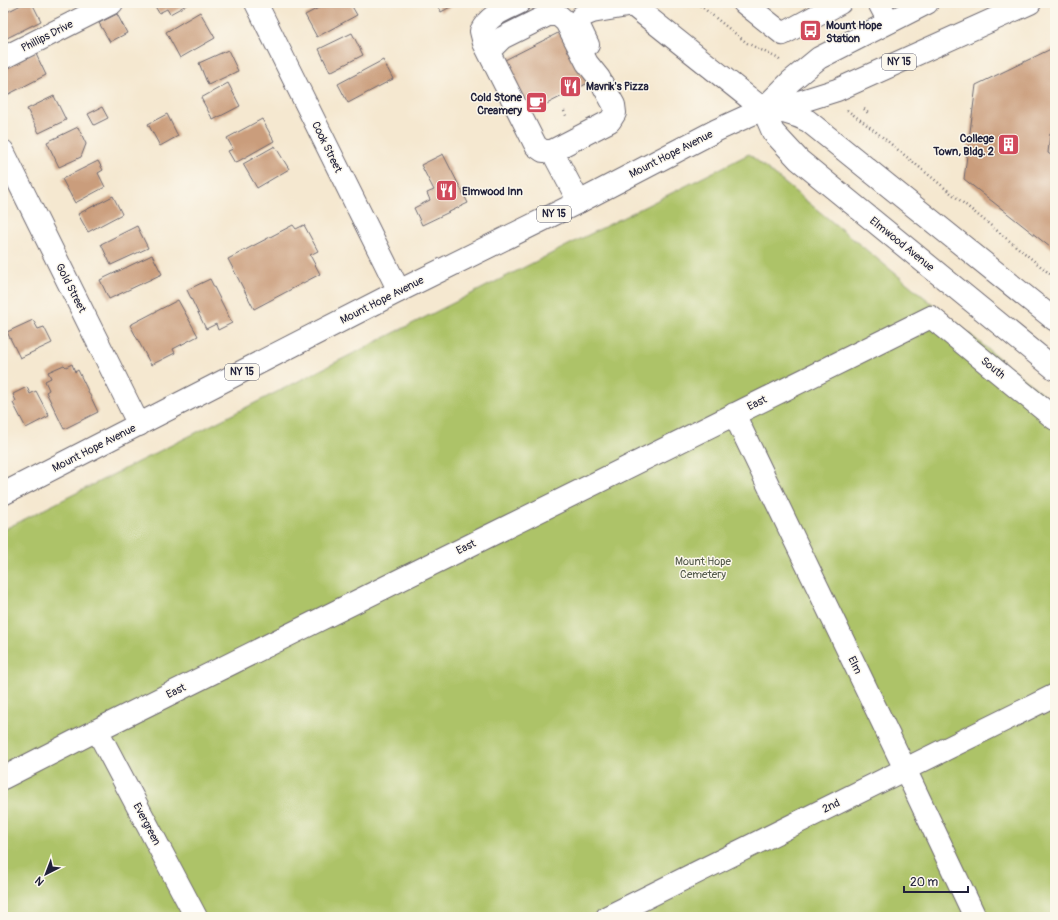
<svg xmlns="http://www.w3.org/2000/svg" width="1058" height="920" font-family="Pangolin,sans-serif">
<rect width="100%" height="100%" fill="#fbf7ec"/>
<filter id="ink" filterUnits="userSpaceOnUse"><feTurbulence type="fractalNoise" baseFrequency=".025" numOctaves="2"/><feDisplacementMap in="SourceGraphic" scale="8" xChannelSelector="R" yChannelSelector="G"/><feConvolveMatrix kernelMatrix="1 2 1 2 8 2 1 2 1" color-interpolation-filters="sRGB"/></filter>
<filter id="wash" filterUnits="userSpaceOnUse"><feTurbulence type="fractalNoise" baseFrequency=".012" numOctaves="4" result="noise"/><feDisplacementMap in="SourceGraphic" scale="16" xChannelSelector="R" yChannelSelector="G"/><feGaussianBlur stdDeviation="0.9" result="paint"/><feColorMatrix in="noise" values="0 0 0 0 0 0 0 0 0 0 0 0 0 0 0 0 0 1.4 0 .05"/><feComposite in="paint" operator="in"/></filter>
<g filter="url(#wash)">
<rect width="100%" height="100%" fill="#f5e8d0"/>
<path fill="#adc368" stroke="#687252" d="M749 154 1055 404V917H3V530Z"/>
<g id="blocks">
<path fill="#ca9d7b" d="M25 3H32L41 21 3 40V14Z
M153 3H190L170 14 167 9 159 13Z
M328 3H350L357 15 317 37 305 15Z
M436 3H458L441 12Z
M200 12 215 38 180 58 166 32Z
M117 14 127 33 110 42 99 23Z
M562 31 588 83 527 114 501 62Z
M352 33 363 55 330 72 319 49Z
M1055 47V132L1050 134 1048 153 1055 158V251L964 179 976 85Z
M228 50 238 71 208 85 199 63Z
M35 52 46 75 7 95 3 87V68Z
M383 60 393 79 348 103 338 84Z
M228 83 240 106 213 120 201 98Z
M54 96 66 120 39 133 27 109Z
M102 107 108 118 94 125 88 114Z
M167 114 178 136 160 146 148 124Z
M262 119 274 141 235 163 228 151 233 149 227 138Z
M78 127 86 144 81 157 59 167 47 142Z
M275 146 289 169 257 188 243 164Z
M443 154 468 203 422 225 414 208 430 200 427 193 434 190 421 165Z
M98 161 103 170 98 173 105 187 75 203 62 179Z
M113 196 122 214 88 232 78 214Z
M293 225 296 229 304 225 318 251 310 255 320 274 254 309 228 259Z
M137 226 148 248 111 265 101 244Z
M152 255 162 274 109 299 100 280Z
M210 279 232 323 218 330 216 324 206 329 187 290Z
M178 300 198 336 173 349 175 353 151 365 130 325Z
M33 320 38 329 44 327 52 343 20 358 7 332Z
M72 364 75 372 78 370 98 412 64 429 46 392 49 390 45 381 51 378 48 372 64 365 66 367Z
M27 387 30 394 36 391 49 416 26 428 13 403 16 401 13 394Z"/>
</g>
</g>
<g filter="url(#ink)">
<use href="#blocks" fill-opacity="0" stroke="#6c676f" stroke-width="1"/>
<g fill="none" stroke-linecap="round" stroke-linejoin="round">
<defs>
<path id="minor" d="M256 3 399 291
M519 3C503 11 489 15 481 31L484 43 536 146 543 151H552
M744 3 783 34 840 3
M879 3 889 22
M588 45 579 26 580 19 582 16 592 12 633 5
M490 54 492 48 502 38 548 15H558L566 22 587 63 599 78 614 105 615 113 610 121 552 151 579 202
M3 58 112 3
M3 151 139 425
M734 414 905 769 975 917
M97 730 196 917
M3 778 97 730 931 317 1055 419
M607 917 1055 695"/>
<path id="major" d="M630 3 763 109C780 111 793 113 808 121L1055 320
M763 109 773 132 799 160 1055 369
M763 109 791 81 819 58 927 3
M3 494 399 291 579 202 717 130 763 109 799 102 837 90 1030 3"/>
</defs>
<use href="#minor" stroke="#6c676f" stroke-width="24"/>
<use href="#major" stroke="#6c676f" stroke-width="24"/>
<path stroke="#6c676f" stroke-width="2.5" stroke-dasharray="1 3" stroke-linecap="butt" d="M697 3 747 43 777 58 782 62
M864 109 868 113
M847 110 875 131 1055 278
M564 111 567 118"/>
<use href="#minor" stroke="#fff" stroke-width="22"/>
<use href="#major" stroke="#fff" stroke-width="22"/>
</g>
</g>
<defs>
<symbol id="bus-square" viewBox="-11 -11 22 22"><rect x="-9" y="-9" width="18" height="18" rx="4" fill="#d1495b" stroke="#fbf7ec"/><path d="M-5-6H5V4H4V6H2V4H-2V6H-4V4H-5ZM-3.5-4V0h7V-4ZM-3.5 1.2v1.5H-2V1.2ZM2 1.2v1.5H3.5V1.2Z" fill="#fff"/></symbol>
<symbol id="restaurant-square" viewBox="-11 -11 22 22"><rect x="-9" y="-9" width="18" height="18" rx="4" fill="#d1495b" stroke="#fbf7ec"/><path d="M-5-6h1v4h1v-4h1v4h1v-4h1v5L-1.5 .5V6h-2V.5L-5-1ZM5-6V6H3V1.5H1.5Q1.5-4 5-6Z" fill="#fff"/></symbol>
<symbol id="cafe-square" viewBox="-11 -11 22 22"><rect x="-9" y="-9" width="18" height="18" rx="4" fill="#d1495b" stroke="#fbf7ec"/><path d="M-5.5-4.5H6V0H3Q3 3.5 0 3.5H-2.5Q-5.5 3.5-5.5 0ZM3-3.2v2h1.7v-2ZM-6 4.5H4V6H-6Z" fill="#fff"/></symbol>
<symbol id="building-square" viewBox="-11 -11 22 22"><rect x="-9" y="-9" width="18" height="18" rx="4" fill="#d1495b" stroke="#fbf7ec"/><path d="M-4-6H4V6H1V3H-1V6H-4ZM-2.5-4.3h1.7v1.8h-1.7ZM.8-4.3h1.7v1.8H.8ZM-2.5-1h1.7V.8h-1.7ZM.8-1h1.7V.8H.8Z" fill="#fff"/></symbol>
</defs>
<g fill-rule="evenodd">
<use href="#bus-square" x="798" y="18" width="25" height="25"/>
<use href="#restaurant-square" x="558" y="74" width="25" height="25"/>
<use href="#cafe-square" x="524" y="90" width="25" height="25"/>
<use href="#building-square" x="996" y="132" width="25" height="25"/>
<use href="#restaurant-square" x="434" y="178" width="25" height="25"/>
</g>
<g text-anchor="middle" dominant-baseline="central" stroke-width="3" stroke-linejoin="round" paint-order="stroke">
<g fill="#fbf7ec" stroke="#636270" stroke-width="1">
<rect x="882" y="54" width="34" height="16" rx="3"/>
<rect x="537" y="206" width="34" height="16" rx="3"/>
<rect x="225" y="364" width="34" height="16" rx="3"/>
</g>
<g font-size="10" font-weight="bold" fill="#22223b">
<text x="899" y="62">NY 15</text>
<text x="554" y="214">NY 15</text>
<text x="242" y="372">NY 15</text>
</g>
<g font-size="11" font-weight="bold" fill="#22223b" stroke="#fbf7ec" text-anchor="start">
<text x="826" y="25">Mount Hope<tspan x="826" dy="13">Station</tspan></text>
<text x="586" y="86">Mavrik's Pizza</text>
<text x="522" y="97" text-anchor="end">Cold Stone<tspan x="522" dy="13">Creamery</tspan></text>
<text x="994" y="138" text-anchor="end">College<tspan x="994" dy="13">Town, Bldg. 2</tspan></text>
<text x="462" y="191">Elmwood Inn</text>
</g>
<g font-size="11" fill="#22223b" stroke="#fbf7ec">
<text transform="translate(47 36) rotate(-27)">Phillips Drive</text>
<text transform="translate(327 147) rotate(64)">Cook Street</text>
<text transform="translate(671 154) rotate(-27)">Mount Hope Avenue</text>
<text transform="translate(902 244) rotate(39)">Elmwood Avenue</text>
<text transform="translate(71 288) rotate(63)">Gold Street</text>
<text transform="translate(382 300) rotate(-27)">Mount Hope Avenue</text>
<text transform="translate(993 368) rotate(39)">South</text>
<text transform="translate(757 403) rotate(-26)">East</text>
<text transform="translate(94 448) rotate(-27)">Mount Hope Avenue</text>
<text transform="translate(466 547) rotate(-26)">East</text>
<text transform="translate(855 665) rotate(64)">Elm</text>
<text transform="translate(176 691) rotate(-26)">East</text>
<text transform="translate(831 806) rotate(-26)">2nd</text>
<text transform="translate(147 824) rotate(62)">Evergreen</text>
</g>
<g font-size="11" fill="#535a4b" stroke="#fbf7ec">
<text x="703" y="561">Mount Hope<tspan x="703" dy="13">Cemetery</tspan></text>
</g>
</g>
<rect width="1058" height="920" fill="none" stroke="#fbf7ec" stroke-width="16"/>
<g transform="translate(46 874) rotate(222)" stroke="#fbf7ec" stroke-width="3" paint-order="stroke">
<path d="M0-3L7 15L0 10L-7 15Z" fill="#22223b"/>
<text y="-6" font-size="11" font-weight="bold" text-anchor="middle" fill="#22223b">N</text>
</g>
<path d="M904 886v6h64v-6" fill="none" stroke="#22223b" stroke-width="2"/>
<text x="910" y="886" font-size="12" fill="#22223b" stroke="#fbf7ec" stroke-width="3" paint-order="stroke">20 m</text>
</svg>
